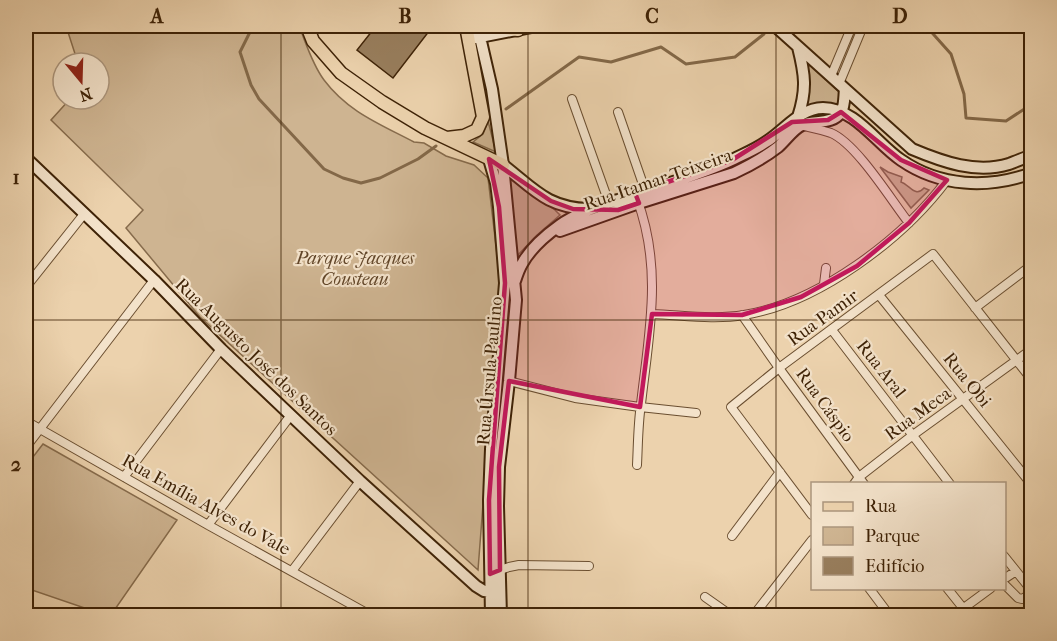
<svg xmlns="http://www.w3.org/2000/svg" width="1057" height="641" font-family="'IM FELL French Canon',serif">
<rect width="100%" height="100%" fill="#ecd2ad"/>
<filter id="stains"><feTurbulence type="fractalNoise" baseFrequency=".00333" numOctaves="4"/><feColorMatrix values="0 0 0 0 .2 0 0 0 0 .09 0 0 0 0 .02 0 0 0 .5 -.17"/></filter>
<radialGradient id="worn" r=".72"><stop offset=".6" stop-color="#630" stop-opacity="0"/><stop offset="1" stop-color="#630" stop-opacity=".3"/></radialGradient>
<path fill="#ceb491" stroke="#866b4c" stroke-width="1.5" d="M66 26H299C306 43 312 64 324 80 348 112 380 124 414 142L424 143 446 156 474 165 488 178 500 280 497 375 486 465 478 570 200 317 126 228 143 210 51 120 70 99H99V63H78Z
M808 63 840 93 837 105 805 108 806 65Z
M488 121 496 152 473 142 483 134Z
M880 167 888 172 902 177 901 182C910 185 915 198 924 188L929 190 911 208Z
M508 177 555 210 560 215 537 235 516 257 512 204Z
M43 444 177 520 111 615H105L26 588V466Z"/>
<g fill="none" stroke-linecap="round" stroke-linejoin="round">
<path stroke="#836848" stroke-width="3" d="M253 26 240 52 251 85 259 99 324 169 343 178 361 183 380 178 418 159 436 146
M926 26 951 54 964 94 966 118 1006 121 1032 104
M506 109 579 57 611 62 661 47 686 64 735 57 764 34 767 26"/>
</g>
<path fill="#987e5d" stroke="#3e2206" stroke-width="1.5" d="M376 26H433L393 78 357 50Z"/>
<g fill="none" stroke-linecap="round" stroke-linejoin="round">
<defs>
<path id="street" d="M831 76 852 26
M839 84 863 26
M572 99 609 203
M618 112 645 190
M804 126C813 128 823 130 831 133 857 144 891 200 909 223
M824 284 826 268
M26 287 84 214
M879 295 1032 485
M975 308 1032 265
M652 314C682 315 714 320 744 315 818 303 903 239 947 180
M742 315 779 368 864 484
M832 330 950 484
M509 381 575 398 640 407 696 413
M26 421 208 525 372 616
M26 447 154 280
M637 465C638 445 638 424 641 404 649 333 663 269 637 199
M124 477 221 349
M854 484 859 477 913 435 1032 349
M812 515 731 407 779 368 933 254 1032 380
M208 525 291 415
M732 536 780 472
M1004 556 1032 591
M500 570 509 567 519 565 589 566
M292 571 360 481
M1004 579 1016 571
M1004 584 1018 598 1022 599 1032 593
M869 588 890 616
M947 588 963 608
M705 597 732 616
M753 616 812 540
M953 616 991 588"/>
<path id="secondary" d="M474 26 480 37 492 89 503 165 516 300 509 381 499 467 498 506 501 616
M775 26 912 149C943 162 976 174 1009 164 1017 161 1024 158 1032 155
M475 38 537 26
M798 117C807 89 805 75 798 47
M26 158 154 280 221 349 360 481 476 586 484 591 500 593
M489 159 496 183 499 207 505 283 491 449 489 500 491 616
M503 165C534 189 547 208 589 209
M560 231 639 203 734 173C749 166 765 157 778 147 786 140 793 129 802 125 814 120 833 125 841 112 845 106 844 96 845 89
M515 281C517 275 519 269 522 264 530 249 546 235 560 225 577 213 598 206 618 200 657 186 696 177 734 159 744 154 756 149 766 142 784 131 800 108 823 108 855 108 877 144 901 160 940 187 988 189 1032 173"/>
<path id="primary" d="M307 26 313 41 341 73 382 102 425 128 503 165
M494 26 518 30
M447 138 464 136 477 130 483 117 466 26"/>
</defs>
<use href="#street" stroke="#6a4e30" stroke-width="10"/>
<use href="#secondary" stroke="#3e2206" stroke-width="14"/>
<use href="#primary" stroke="#3e2206" stroke-width="15"/>
<use href="#street" stroke="#f3e2ca" stroke-width="8"/>
<use href="#secondary" stroke="#f3e2ca" stroke-width="10"/>
<use href="#primary" stroke="#ecd2ad" stroke-width="12"/>
</g>
<path fill="#c2185b" fill-opacity="0.2" stroke="#c2185b" stroke-width="4.5" stroke-linejoin="round" d="M841 112 901 160 947 180 909 223 857 266 801 297 742 315 652 314 640 407 509 381 499 467 500 570 490 574 489 500 505 283 499 207 489 159 551 201 573 209 618 210 639 203 635 193 732 160 792 122 828 120Z"/>
<path fill="none" stroke="#3e2206" stroke-width="1.5" stroke-opacity="0.55" d="M281 26V616M528 26V616M776 26V616M26 320H1032"/>
<g text-anchor="middle" dominant-baseline="central" stroke-width="4.5" stroke-linejoin="round" paint-order="stroke">
<g font-size="18" fill="#3e2206" stroke="#f3e2ca">
<text transform="translate(658 180) rotate(-19)">Rua Itamar Teixeira</text>
<text transform="translate(823 318) rotate(-36)">Rua Pamir</text>
<text transform="translate(256 357) rotate(44)">Rua Augusto José dos Santos</text>
<text transform="translate(881 369) rotate(52)">Rua Aral</text>
<text transform="translate(490 371) rotate(-85)">Rua Úrsula Paulino</text>
<text transform="translate(967 380) rotate(51)">Rua Obi</text>
<text transform="translate(825 405) rotate(54)">Rua Cáspio</text>
<text transform="translate(918 414) rotate(-36)">Rua Meca</text>
<text transform="translate(206 505) rotate(29)">Rua Emília Alves do Vale</text>
</g>
<g font-size="18" font-style="italic" fill="#624629" stroke="#f3e2ca">
<text x="355" y="258">Parque Jacques<tspan x="355" dy="21">Cousteau</tspan></text>
</g>
</g>
<rect width="1057" height="641" fill="none" stroke="#ecd2ad" stroke-width="66"/>
<rect x="811" y="482" width="195" height="108" fill="#f3e2ca" stroke="#ab957c" stroke-width="1.5"/>
<rect x="823" y="502" width="30" height="9" fill="#ecd2ad" stroke="#ab957c" stroke-width="1.5"/>
<text x="865" y="512" font-size="18" fill="#3e2206">Rua</text>
<rect x="823" y="527" width="30" height="18" fill="#ceb491" stroke="#ab957c" stroke-width="1.5"/>
<text x="865" y="542" font-size="18" fill="#3e2206">Parque</text>
<rect x="823" y="557" width="30" height="18" fill="#987e5d" stroke="#ab957c" stroke-width="1.5"/>
<text x="865" y="572" font-size="18" fill="#3e2206">Edifício</text>
<g transform="translate(81 81) rotate(161)"><circle r="28" fill="#f3e2ca" stroke="#ab957c" stroke-width="1.5"/>
<path d="M0-4.5L10 22L0 15L-10 22Z" fill="#8f2418"/>
<text y="-9" font-size="16" font-weight="bold" text-anchor="middle" fill="#3e2206">N</text>
</g>
<rect x="33" y="33" width="991" height="575" fill="none" stroke="#3e2206" stroke-width="2"/>
<g font-size="20" text-anchor="middle" font-weight="bold" fill="#3e2206">
<text x="157" y="23">A</text>
<text x="405" y="23">B</text>
<text x="652" y="23">C</text>
<text x="900" y="23">D</text>
<text x="16" y="184">1</text>
<text x="16" y="471">2</text>
</g>
<rect width="100%" height="100%" filter="url(#stains)"/>
<rect width="100%" height="100%" fill="url(#worn)"/>
</svg>
